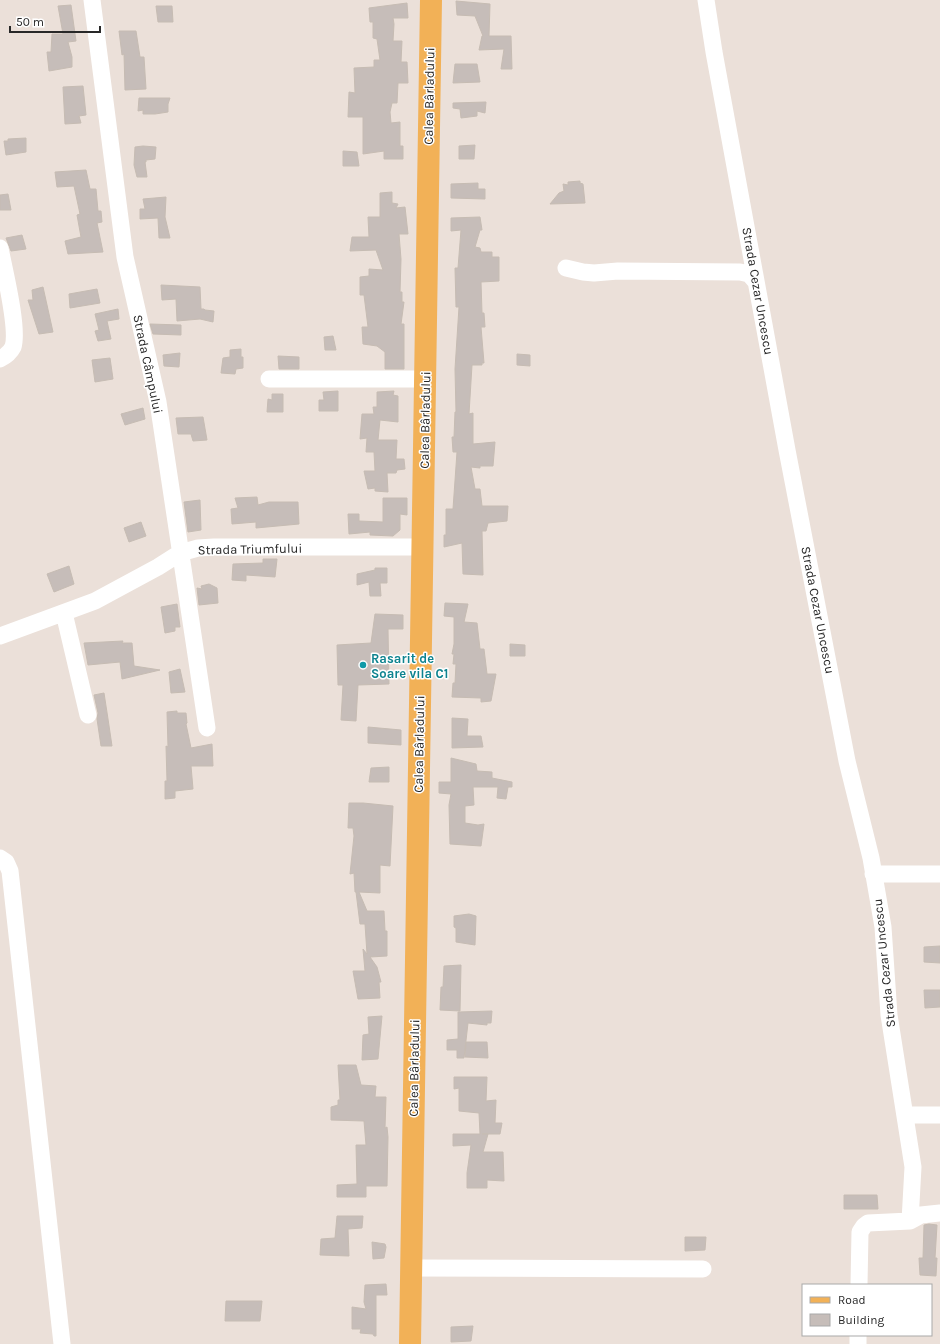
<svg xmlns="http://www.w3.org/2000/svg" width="940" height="1344" font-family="Karla,sans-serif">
<rect width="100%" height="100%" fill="#ebe0d9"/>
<path fill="#c6bdb9" stroke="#c6bcb3" d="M456 1 490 4 489 36H511L512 69H501L504 49 479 50 482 36H483L475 16 457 15Z
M407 3 408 18H393L394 24 393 41H402L401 62H407L408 83H398L397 103H392L390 112 391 123 400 122V146H403V159H384V151L363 154V117H348L349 92 355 93 354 68 374 67V60H380L377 39 373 38V22H370L369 8Z
M71 5 76 41 68 42 72 57V67L49 71 47 52H51L52 34H63L58 6Z
M156 6H172L173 22H158Z
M119 31H136L140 57H144L146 89 125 90 124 54 122 55Z
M455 64H477L480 82 453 83Z
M83 86 86 115 79 116 81 123 65 124 63 87Z
M139 98H170L168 104V112L155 114H143V110L138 111Z
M486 102 485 113 477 111V116L461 118 460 109 453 108V103Z
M26 138V152L6 155 4 141H8V139Z
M475 145 474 159H459V146Z
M143 146 156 147 155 159 146 160V162H145L147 177H137L134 165 135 147Z
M343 151 357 152 359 166H343Z
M86 170 90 189H96L98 211H101L102 222 97 223 103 252 68 254 65 241 81 237 77 215 80 214 74 186 57 187 55 172Z
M580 181V183L583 184 585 203 550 204 559 193 564 191 563 184 568 185V182Z
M478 183V189H485V199L451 198V184Z
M392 192V203L398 204 396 208 405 207 408 234H399L401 259 400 292H402V302H404L401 324H404V369H385V352L377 346 363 344 362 327H368L364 295H360V277L369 276V269L383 270 376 250 350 251 352 237H369L368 217H380V193Z
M8 194 11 210H0V195Z
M166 197 165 217 170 238H159L158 218 140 219V209H145L143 199Z
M480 217 482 230H480L475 247 480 248 481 252H492V257H499V281L481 282 482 313H484L485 327H481L484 363H482V365H472L469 414 473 413V444L495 442 493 466H480V468L471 467 475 489H480L482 506H508L507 521 488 523 486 531H482L483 575 463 574 462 543 444 547V535H446V509H453L457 452H453L452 437H454L455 412H456L455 369 459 307H456L455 268H458L461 230 451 231V218Z
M22 235 26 249 11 251 6 238Z
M161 285 200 287 201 309H204L205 310 214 311 213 322 200 319 177 321 176 299 162 300Z
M43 287 53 332 39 334 28 300H33L32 290Z
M97 289 100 303 70 308 69 294Z
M118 309 119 319 107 321 111 339 98 341 95 331 99 330 95 314Z
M150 324 181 325V335L153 334Z
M333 336 336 350H325L324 337Z
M241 349V357H243V368L236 369 235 374 221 373 223 358 230 357V350Z
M180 353 179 367 164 366 163 355Z
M517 354 530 355V366L517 365Z
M278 356 299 357V369H279Z
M110 358 113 379 95 382 92 360Z
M338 391V411H319V400H324L323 392Z
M394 391 393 395 398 396V422L380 420 378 440H397L396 459H404L405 469 397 470 396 473H387L388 492 375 491V488L368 489 364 471H375L374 452H366L367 438 360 439 362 414H374L373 407H377V392Z
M272 394H283V412H267L268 399 272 400Z
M143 408 145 419 125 425 121 414Z
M203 417 207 440 193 441 191 434H178L176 418Z
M257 497 258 505 269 502H298L299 524 256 528V522L232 524 231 509 238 508 235 498Z
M383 498H407V515L400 514V530L393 536 370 535V532L349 534 348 514H359V521L383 522Z
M200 500 201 530 188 532 184 502Z
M141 522 146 536 129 542 124 528Z
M263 559H277L275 577 246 575V581L232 580 233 564 263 563Z
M69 566 74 584 54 592 47 574Z
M375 568H387V583H380L381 596H370L369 582 357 585V574L375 570Z
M209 584 217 588 218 603 199 605 197 588 202 589 201 586Z
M445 603 468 604 464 622 477 623 480 649H484L487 674H496L491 701 481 702V698L452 697 453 683H455L456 664H453L454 654H452L454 644V617L444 616Z
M177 604 180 627H175V631L165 633 161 607Z
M375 614 403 615V629H388L389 684 358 685 356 721 341 720 343 685H338L337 645 371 643Z
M123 641 122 643H132L134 666 160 670 122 679 120 662 88 665 84 643Z
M510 644 525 645V656H510Z
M180 669 185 692 171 693 169 672Z
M104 693 108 719 112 746H101L97 719 98 713 94 695Z
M177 711V713H186L187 723 186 724 191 748 212 744 213 766H191L193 789 175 791V798L165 799V781H167L166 746 168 747 167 712Z
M452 718 468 719 467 736H481L483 747 452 748Z
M368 727 401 730V745L368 743Z
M451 758 476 764 477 771 492 772V778L512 782V787H508L506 799 497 798 498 787H473L474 805 465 806V823L478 825 484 824 481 846 450 844 449 805 451 794 439 793V782H451Z
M389 767V782H369L371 768Z
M349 803H363L393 806 390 866 380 865V893L359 892 367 911H384L385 931H387V956L370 957 377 967 381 982H379L380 998 358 999 353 971H365L363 949 367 954 365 924H360L356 892H355L354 873 350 874 354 836 353 828H348Z
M469 914 476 916 475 945 456 942V928L454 927V916Z
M940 946V963L924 962V947Z
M461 965 460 1011 440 1010 441 987H443L444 966Z
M924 990H940V1007L925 1008Z
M492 1011 491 1023H487V1025L468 1023 464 1058H457V1050H447V1040L458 1039V1012Z
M382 1016 378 1059 362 1060 363 1035 369 1034 368 1017Z
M466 1042H487L488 1058 465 1057Z
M338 1065H356L361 1085 376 1086 375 1097H386L385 1128 387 1127 388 1137 387 1186H366V1197H337V1185L357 1184 356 1145H366L364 1121 331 1120V1107L338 1105V1100H340Z
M454 1077H487L486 1101 496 1100 495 1123H502L500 1134H482H488L483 1152H503L504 1181 487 1180V1188H467V1173L471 1145 453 1146V1134H480L479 1113 459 1111V1088L454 1089Z
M844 1195H877L878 1209H844Z
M337 1216H363L362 1228 348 1229 349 1256 320 1255 321 1239 335 1238Z
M929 1224 937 1225 935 1258H937L936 1276 920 1275 919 1258H923L924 1225Z
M685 1237H706L705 1250 685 1251Z
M372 1242 385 1244 386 1247 384 1258 373 1259Z
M386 1284 387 1295H376V1336H374L373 1334 360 1333 361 1329H352V1307L366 1309 364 1302 365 1285Z
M226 1301H262L260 1321H225Z
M473 1326 471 1341 451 1342V1327Z"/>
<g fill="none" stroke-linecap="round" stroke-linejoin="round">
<path stroke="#fff" stroke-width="17" d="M92 0 125 257 158 402 207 728
M706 0 714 52 787 450 847 761 871 858 883 927 889 1015 913 1167 910 1221
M0 248C4 269 19 329 13 347 10 353 6 356 0 359
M566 268 583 272 594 273 618 271 740 272 749 274 756 282
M269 379H425
M64 613 88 715
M0 636 95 601 158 567 180 553 198 548 214 547H423
M0 858 6 862 10 871 62 1344
M873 874H940
M905 1115H940
M411 1268 703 1269
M859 1285 860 1232 864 1226 868 1223 910 1221 921 1215 940 1213
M858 1344V1335"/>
<path stroke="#f2b157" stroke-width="22" d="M410 1344 431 0"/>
</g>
<circle fill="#0f9aa8" stroke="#fff" stroke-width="1.5" cx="363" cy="665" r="4"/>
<g text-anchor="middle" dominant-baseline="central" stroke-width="3" stroke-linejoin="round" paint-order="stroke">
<g font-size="13" fill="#282828" stroke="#fff">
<text transform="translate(429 96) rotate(-89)">Calea Bârladului</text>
<text transform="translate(758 291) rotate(80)">Strada Cezar Uncescu</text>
<text transform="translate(148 364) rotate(78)">Strada Câmpului</text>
<text transform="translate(425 420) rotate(-89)">Calea Bârladului</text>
<text transform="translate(250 549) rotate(-1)">Strada Triumfului</text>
<text transform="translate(818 610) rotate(79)">Strada Cezar Uncescu</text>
<text transform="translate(419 744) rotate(-89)">Calea Bârladului</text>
<text transform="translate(884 963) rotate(-96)">Strada Cezar Uncescu</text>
<text transform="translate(414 1068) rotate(-89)">Calea Bârladului</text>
</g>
<g font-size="13" font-weight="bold" fill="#0d838f" stroke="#fff" text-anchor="start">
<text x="371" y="658">Rasarit de<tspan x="371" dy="15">Soare vila C1</tspan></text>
</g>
</g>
<rect x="802" y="1284" width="130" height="52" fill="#ffffff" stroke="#a9a9a9"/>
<rect x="810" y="1297" width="20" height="6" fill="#f2b157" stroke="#a9a9a9"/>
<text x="838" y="1304" font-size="12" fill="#282828">Road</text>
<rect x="810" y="1314" width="20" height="12" fill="#c6bdb9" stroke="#a9a9a9"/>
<text x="838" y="1324" font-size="12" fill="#282828">Building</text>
<path d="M10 26v6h90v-6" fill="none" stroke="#282828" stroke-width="2"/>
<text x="16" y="26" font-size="12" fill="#282828" stroke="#ffffff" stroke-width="3" paint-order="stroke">50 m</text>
</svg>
